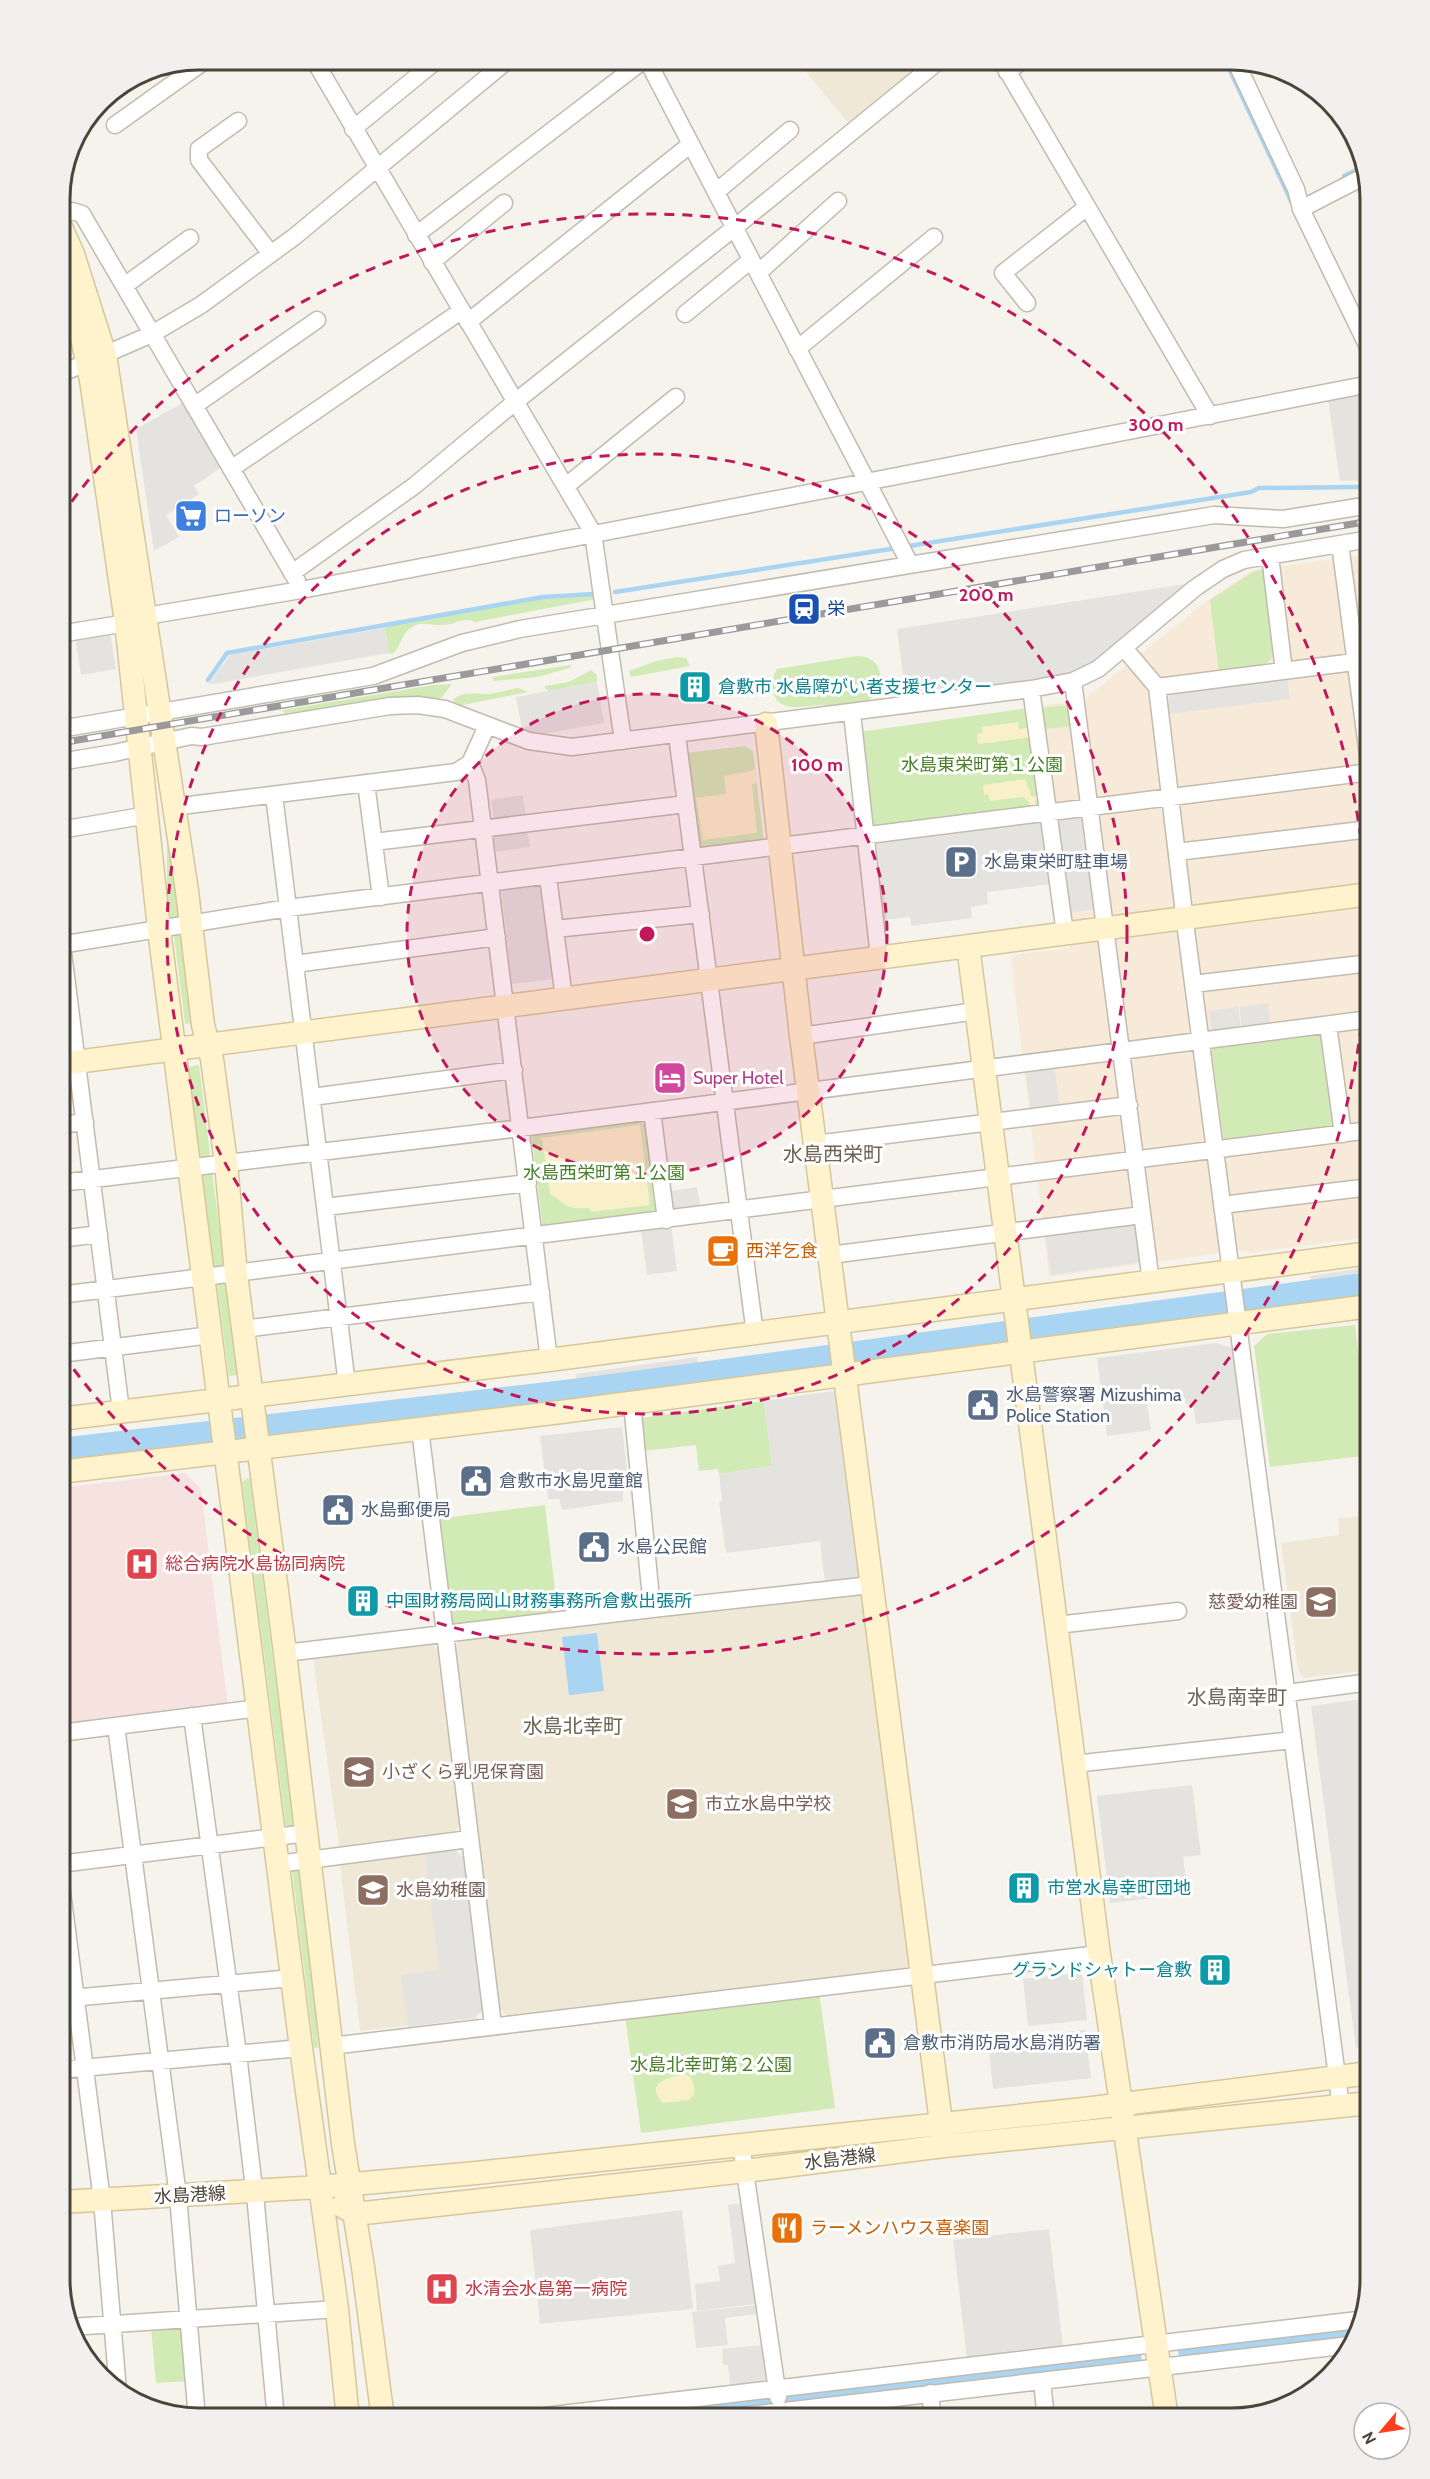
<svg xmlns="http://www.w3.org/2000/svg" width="1430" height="2479" font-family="Cabin,'Noto Sans JP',sans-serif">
<rect width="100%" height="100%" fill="#f6f3ec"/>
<path fill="#f7ead8" d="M1370 554V1237L1250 1253 1241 1250 1049 1277 1011 960 1018 954 1070 948 1039 706 1082 701 1207 601 1252 570Z"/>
<path fill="#efe8d6" d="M796 60H931L851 126Z
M1370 1516V1670L1304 1678 1298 1670 1281 1543 1339 1535 1338 1518Z
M857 1591 867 1601 911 1962 901 1971 507 2016 498 2006 454 1646 462 1639Z
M430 1643 440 1651 462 1823 455 1831 339 1846 313 1659Z
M455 1850 475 2018 360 2031 340 1864Z"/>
<path fill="#f6e3e0" d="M185 1473 201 1489 228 1706 60 1728V1488Z"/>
<path fill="#d2eab5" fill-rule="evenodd" d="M1260 570H1265L1275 653C1262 675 1242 671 1219 673L1210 600 1253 572Z
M596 596V599L475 622C461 616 456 625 443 625 432 626 421 620 411 628 400 635 402 647 392 654L389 653 385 628 388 625 543 599Z
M857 656C866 656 876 660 879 670 882 678 881 685 876 692 861 713 843 704 821 705 804 706 778 714 773 691 772 683 772 677 777 669ZM823 675 833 677 836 682C831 696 815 699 806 687V682L811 678Z
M677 657 686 658 690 666 631 677 629 671 656 661Z
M571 665 570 668 537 677 494 681 492 677Z
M591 670 597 675V682L548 691 545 688V686L569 682Z
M452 684 442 697 439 698C386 699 336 710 284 713L283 710 433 685Z
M518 688 528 692 463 705H456L453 700C463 690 478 695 490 694 499 692 509 690 518 688Z
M1070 705 1073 726 1043 729 1040 708Z
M1029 708 1043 808 869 827 859 732Z
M745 746 753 751 764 843 698 851 686 753Z
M167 828 180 918 171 919 167 884Z
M176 932H180L182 935 193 1023 185 1024 174 936Z
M1323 1031 1336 1129 1224 1144 1211 1045Z
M199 1065 210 1153 208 1158H203L200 1155 188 1067Z
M648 1119 659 1216 543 1229 531 1132Z
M212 1170 224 1266 217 1271 214 1267 202 1171Z
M219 1281 226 1283 238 1375 229 1376 217 1284Z
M1355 1325 1370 1455 1270 1467 1254 1346 1267 1334Z
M764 1401 772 1466 719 1474 718 1469 699 1471 696 1445 644 1451 640 1418Z
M248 1478 250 1480 294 1825 292 1827 286 1826 242 1482Z
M545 1505 558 1616 454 1628 448 1621 436 1519Z
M301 1869 316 1994 318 2048H314L292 1870Z
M819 1991 835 2108 641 2133 625 2016Z
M184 2325 189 2381 156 2383 151 2327Z"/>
<path fill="#f9efc9" d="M1018 722 1019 729 1032 727 1033 737 978 744 977 734 982 733V727Z
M755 770 757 783 752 784 757 833 703 840 696 798 726 794 724 776Z
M1025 779 1032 797 1040 794 1041 799 1035 800 1036 809H1030L1029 802 1023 797 990 801 988 794 984 795 983 785Z
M640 1125 650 1205 591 1212 590 1208C564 1209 570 1207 550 1194L542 1138Z
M685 2074C694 2078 695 2086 694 2095L689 2100 663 2103C643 2083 670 2077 685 2074Z"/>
<path fill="#e5e3e0" d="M1370 391V480L1340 481 1328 399Z
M186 401 223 466 194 486 199 494 166 515 179 537 154 551 136 429Z
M1192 583 1096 662 1077 672 1056 678 906 699 897 629Z
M385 628 389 653 208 685 230 655Z
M110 632 116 669 81 675 75 637Z
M1287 677 1290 699 1169 714 1167 700 1175 691Z
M597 682 604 723 537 735 522 730 516 697Z
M523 795 526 817 494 822 491 800Z
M1084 816 1097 909 1068 913 1055 820Z
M1043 820 1051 884 987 892 988 904 971 907 972 918 911 926 910 917 881 920 871 841Z
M527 828 530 847 496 852 493 833Z
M543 883 556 979 512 984 501 889Z
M1268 1003 1271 1026 1242 1030 1240 1007Z
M1238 1007 1241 1030 1212 1033 1209 1011Z
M1054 1063 1060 1108 1031 1112 1025 1067Z
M697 1187 701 1210 670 1215 666 1192Z
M1136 1221 1142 1262 1051 1275 1045 1233Z
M671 1224 677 1271 647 1275 641 1228Z
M1370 1267V1298L1314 1306 1310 1276Z
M1216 1343 1232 1348 1241 1419 1196 1424 1193 1404H1186L1185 1398 1147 1403 1151 1430 1107 1436 1097 1358Z
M697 1357 701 1385 580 1401 576 1374Z
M833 1391 843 1397 865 1571 857 1578 825 1583 820 1541 726 1553 719 1502 722 1501 719 1474 772 1466 764 1401Z
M622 1427 629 1488 623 1491V1501L562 1510 559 1499H548L540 1436Z
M1370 1698V2046L1356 2048 1311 1706Z
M1192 1785 1201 1855 1183 1857 1188 1894 1110 1903 1097 1796Z
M455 1850 467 1860 486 2006 475 2018 408 2027 401 1975 439 1970 425 1854Z
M1082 1973 1087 2020 1028 2026 1023 1979Z
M1085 2030 1091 2078 993 2089 988 2040Z
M742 2203 756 2304 697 2311 695 2284 720 2281 718 2266 735 2263 728 2205Z
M682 2210 693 2309 540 2324 530 2230Z
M1049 2229 1063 2347 967 2358 953 2240Z
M757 2305 758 2314 725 2318 728 2345 696 2348 692 2312Z
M762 2345 766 2382 730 2386 728 2365H723L722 2349Z"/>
<path fill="#a9d4f2" d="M597 1633 604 1691 569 1695 562 1637Z
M1356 2328 1353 2337 1179 2356 1177 2347Z
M1140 2352 1142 2361 658 2419H578Z"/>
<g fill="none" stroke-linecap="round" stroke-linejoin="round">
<path stroke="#a9d4f2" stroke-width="4.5" d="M1225 60 1292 203
M1344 176 1362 167
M909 546 1251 492 1259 488 1358 487
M615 592 897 548
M208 680 227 653 543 597 595 594
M1025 1324 1220 1300 1370 1276
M847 1347 1011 1326
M260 1421 835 1348
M227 1424 249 1422
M60 1443 216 1425"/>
<path stroke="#a9d4f2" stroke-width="28" d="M60 1452 575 1393 1370 1286"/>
<defs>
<path id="street" d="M314 60 593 533 623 741
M647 60 910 564
M1001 60 1210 416
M1235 60 1296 189 1301 209 1370 351
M1007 72 1023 60
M238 121 199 149V160L271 254
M115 125 206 60
M353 129 437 60
M716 192 790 130
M1301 209 1365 176
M60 214 72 211 82 214 297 581
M416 235 644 60
M432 262 504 203
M758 273 838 201
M124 286 190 238
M1027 303 1003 273 1087 207
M685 314 751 260
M468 322 691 144
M797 349 934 237
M60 374 152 334 201 305 294 237 508 60
M194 406 317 320
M231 469 461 311
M566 486 676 397
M1340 544 1370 770
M1270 556 1284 671
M292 573 414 486 515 402 734 228 940 60
M60 634 114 625 158 614 301 590 866 482 1370 384
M1124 648 1157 687 1186 930 1341 2107
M1073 681 1151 1282
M1157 687 1370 660
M1031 689 1065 933
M852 713 879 957
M60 729 373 676 462 643 520 629 1214 515 1283 519 1370 505
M677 735 755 1334
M60 762 114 753 191 736 202 737 390 706 418 705 445 709 529 741 572 747 1031 689 1073 681 1098 669 1195 588 1223 569 1244 560 1370 539
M470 763 477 780 549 1360
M366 783 381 897
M274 795 347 1385
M173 807 456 772 470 763 487 726
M60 830 148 815
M374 842 686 804
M1177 852 1370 829
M548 877 564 998
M60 929 121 1411
M555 929 701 914
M60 945 288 908 1370 772
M295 964 497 937
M1193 984 1370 963
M1328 1025 1343 1134
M801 1036 976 1011
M312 1097 514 1070
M652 1111 666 1220
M60 1125 85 1122
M815 1144 1129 1105
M60 1183 521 1128 1370 1019
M1222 1205 1370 1187
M325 1207 528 1183
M60 1239 99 1234
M830 1255 1142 1215
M60 1295 1370 1130
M243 1329 541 1292
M60 1354 211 1335
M632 1403 652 1609
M420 1429 493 2025
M1057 1625 1178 1611
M285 1653 652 1609 871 1585
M1287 1693 1370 1682
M192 1716 238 2054 256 2205 276 2419
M116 1726 178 2196 197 2419
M60 1733 259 1708
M1074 1764 1293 1740
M60 1864 307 1833
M278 1864 469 1839
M60 1877 102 2200 118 2391
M60 1999 292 1978
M331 2046 1099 1954
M60 2070 301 2048
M741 2144 778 2397
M71 2327 337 2309
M1042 2381 1046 2419
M930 2393 933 2419
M519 2419 1358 2320
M715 2419 1350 2345"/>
<path id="secondary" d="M60 225 73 254 105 355 187 891 203 1025 212 1059 226 1163 236 1274 285 1653 343 2144 363 2267 383 2419
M60 270 81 333 91 380 126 622 159 929 301 2048 337 2309 348 2419
M766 724 801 1036 944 2146
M968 946 1099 1954 1167 2419
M60 1064 1370 894
M60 1419 549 1360 1370 1253
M60 1472 561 1412 1370 1306
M60 2202 320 2187 476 2173 1084 2109 1370 2073
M342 2206 355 2214 745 2171 944 2146 1370 2103"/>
</defs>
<use href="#street" stroke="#c2bbae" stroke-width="19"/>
<use href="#secondary" stroke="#d6c79b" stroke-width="25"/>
<use href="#street" stroke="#fff" stroke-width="16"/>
<use href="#secondary" stroke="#fff3cd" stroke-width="22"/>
<defs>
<path id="rail" d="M60 743 1370 521"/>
</defs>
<use href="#rail" stroke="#9a9a9a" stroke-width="7"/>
<use href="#rail" stroke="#fff" stroke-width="4.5" stroke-dasharray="14" stroke-linecap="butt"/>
</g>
<circle cx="647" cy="934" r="240" fill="#c2185b" fill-opacity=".12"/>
<g fill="none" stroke="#c2185b" stroke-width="3" stroke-dasharray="10 8">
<circle cx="647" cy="934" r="240"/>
<circle cx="647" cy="934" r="480"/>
<path d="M61 516A720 720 0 1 1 61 1352"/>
</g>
<defs>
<symbol id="supermarket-square" viewBox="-11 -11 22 22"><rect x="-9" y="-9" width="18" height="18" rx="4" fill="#3f7fe0" stroke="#fff"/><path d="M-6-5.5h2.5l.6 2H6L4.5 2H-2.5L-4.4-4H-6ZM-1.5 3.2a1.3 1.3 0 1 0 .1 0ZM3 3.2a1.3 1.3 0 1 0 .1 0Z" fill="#fff"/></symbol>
<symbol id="station-square" viewBox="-11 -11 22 22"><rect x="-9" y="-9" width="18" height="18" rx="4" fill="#1a4fb4" stroke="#fff"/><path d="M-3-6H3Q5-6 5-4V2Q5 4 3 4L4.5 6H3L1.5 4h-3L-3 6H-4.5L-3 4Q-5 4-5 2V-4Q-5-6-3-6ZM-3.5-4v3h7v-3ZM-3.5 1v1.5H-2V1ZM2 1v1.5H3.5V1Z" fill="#fff"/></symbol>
<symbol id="building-square" viewBox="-11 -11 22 22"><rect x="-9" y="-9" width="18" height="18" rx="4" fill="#0f9aa8" stroke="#fff"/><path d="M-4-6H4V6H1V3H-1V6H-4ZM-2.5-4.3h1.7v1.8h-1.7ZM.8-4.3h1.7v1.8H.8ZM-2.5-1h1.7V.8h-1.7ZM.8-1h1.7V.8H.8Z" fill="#fff"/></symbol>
<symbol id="parking-square" viewBox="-11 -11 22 22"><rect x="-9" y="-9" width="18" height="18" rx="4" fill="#5c6f8a" stroke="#fff"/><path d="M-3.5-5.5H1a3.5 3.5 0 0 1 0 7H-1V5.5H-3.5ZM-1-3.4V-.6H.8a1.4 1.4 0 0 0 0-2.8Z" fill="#fff"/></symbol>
<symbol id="hotel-square" viewBox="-11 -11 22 22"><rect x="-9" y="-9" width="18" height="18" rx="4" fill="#d1479c" stroke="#fff"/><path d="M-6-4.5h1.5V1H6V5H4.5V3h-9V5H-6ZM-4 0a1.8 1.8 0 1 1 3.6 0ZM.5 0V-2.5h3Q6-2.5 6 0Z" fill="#fff"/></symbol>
<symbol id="cafe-square" viewBox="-11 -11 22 22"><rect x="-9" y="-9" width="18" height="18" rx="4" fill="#e8710a" stroke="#fff"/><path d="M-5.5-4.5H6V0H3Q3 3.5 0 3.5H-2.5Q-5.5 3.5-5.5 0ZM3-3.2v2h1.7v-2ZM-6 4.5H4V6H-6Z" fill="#fff"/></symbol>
<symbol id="civic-square" viewBox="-11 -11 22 22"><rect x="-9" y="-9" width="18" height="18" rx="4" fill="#5c6f8a" stroke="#fff"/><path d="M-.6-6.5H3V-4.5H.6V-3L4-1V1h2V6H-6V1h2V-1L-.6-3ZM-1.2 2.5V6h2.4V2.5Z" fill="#fff"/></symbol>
<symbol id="hospital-square" viewBox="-11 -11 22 22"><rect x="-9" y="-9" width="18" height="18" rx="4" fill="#e0444e" stroke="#fff"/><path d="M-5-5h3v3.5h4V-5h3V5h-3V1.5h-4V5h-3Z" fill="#fff"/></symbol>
<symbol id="school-square" viewBox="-11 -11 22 22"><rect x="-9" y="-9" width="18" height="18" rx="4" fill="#8d6e63" stroke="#fff"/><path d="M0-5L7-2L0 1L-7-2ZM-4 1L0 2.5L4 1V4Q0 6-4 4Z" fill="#fff"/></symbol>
<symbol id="restaurant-square" viewBox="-11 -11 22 22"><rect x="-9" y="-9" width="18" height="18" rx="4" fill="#e8710a" stroke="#fff"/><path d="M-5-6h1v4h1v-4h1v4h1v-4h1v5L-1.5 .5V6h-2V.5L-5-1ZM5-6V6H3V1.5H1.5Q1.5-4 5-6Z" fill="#fff"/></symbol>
</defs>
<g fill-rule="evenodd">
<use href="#supermarket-square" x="172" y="497" width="38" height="38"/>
<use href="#station-square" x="785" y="590" width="38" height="38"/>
<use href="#building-square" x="676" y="668" width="38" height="38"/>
<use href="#parking-square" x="942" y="843" width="38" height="38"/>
<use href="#hotel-square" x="651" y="1059" width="38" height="38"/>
<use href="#cafe-square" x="704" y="1232" width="38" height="38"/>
<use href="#civic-square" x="964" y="1386" width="38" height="38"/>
<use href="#civic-square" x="457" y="1462" width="38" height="38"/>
<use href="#civic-square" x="319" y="1491" width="38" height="38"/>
<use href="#civic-square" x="575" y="1528" width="38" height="38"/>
<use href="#hospital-square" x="123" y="1545" width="38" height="38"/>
<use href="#building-square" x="344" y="1582" width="38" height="38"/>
<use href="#school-square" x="1302" y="1583" width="38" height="38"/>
<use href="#school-square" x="340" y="1753" width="38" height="38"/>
<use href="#school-square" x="663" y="1785" width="38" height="38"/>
<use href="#building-square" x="1005" y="1869" width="38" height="38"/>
<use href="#school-square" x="354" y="1871" width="38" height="38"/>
<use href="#building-square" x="1196" y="1951" width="38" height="38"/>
<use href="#civic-square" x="861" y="2024" width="38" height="38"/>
<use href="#restaurant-square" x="768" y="2209" width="38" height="38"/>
<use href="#hospital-square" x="423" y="2270" width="38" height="38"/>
</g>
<g text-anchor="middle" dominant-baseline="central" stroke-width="6" stroke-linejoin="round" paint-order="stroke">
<g font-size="18" fill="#366cbe" stroke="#fff" text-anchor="start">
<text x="214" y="516">ローソン</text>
</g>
<g font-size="18" fill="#164399" stroke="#fff" text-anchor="start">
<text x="827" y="609">栄</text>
</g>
<g font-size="18" fill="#0d838f" stroke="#fff" text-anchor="start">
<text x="718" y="687">倉敷市 水島障がい者支援センター</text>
<text x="386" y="1601">中国財務局岡山財務事務所倉敷出張所</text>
<text x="1047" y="1888">市営水島幸町団地</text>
<text x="1192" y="1970" text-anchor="end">グランドシャトー倉敷</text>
</g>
<g font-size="18" fill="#4a7f2a" stroke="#fff">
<text x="982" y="765">水島東栄町第１公園</text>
<text x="604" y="1173">水島西栄町第１公園</text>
<text x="711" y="2065">水島北幸町第２公園</text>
</g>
<g font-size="18" fill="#4e5e75" stroke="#fff" text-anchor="start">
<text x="984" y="862">水島東栄町駐車場</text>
<text x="1006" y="1395">水島警察署 Mizushima<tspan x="1006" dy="21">Police Station</tspan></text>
<text x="499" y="1481">倉敷市水島児童館</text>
<text x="361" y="1510">水島郵便局</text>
<text x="617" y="1547">水島公民館</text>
<text x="903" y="2043">倉敷市消防局水島消防署</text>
</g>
<g font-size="18" fill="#b23c85" stroke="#fff" text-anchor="start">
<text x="693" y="1078">Super Hotel</text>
</g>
<g font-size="18" fill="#c56008" stroke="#fff" text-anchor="start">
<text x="746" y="1251">西洋乞食</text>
<text x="810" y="2228">ラーメンハウス喜楽園</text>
</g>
<g font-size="18" fill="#be3a42" stroke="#fff" text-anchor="start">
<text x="165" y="1564">総合病院水島協同病院</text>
<text x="465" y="2289">水清会水島第一病院</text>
</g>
<g font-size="18" fill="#785e54" stroke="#fff" text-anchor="start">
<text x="1298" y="1602" text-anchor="end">慈愛幼稚園</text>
<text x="382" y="1772">小ざくら乳児保育園</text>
<text x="705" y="1804">市立水島中学校</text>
<text x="396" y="1890">水島幼稚園</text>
</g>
<g font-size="18" fill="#4b4439" stroke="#fff">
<text transform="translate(840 2159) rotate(-7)">水島港線</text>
<text transform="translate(190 2195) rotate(-3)">水島港線</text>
</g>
<g font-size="20" fill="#6e6250" stroke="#fff">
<text x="833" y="1154">水島西栄町</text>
<text x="1237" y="1697">水島南幸町</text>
<text x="573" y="1726">水島北幸町</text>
</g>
</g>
<path d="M0 0H1430V2479H0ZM199 70H1231A129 129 0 0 1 1360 199V2279A129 129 0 0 1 1231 2408H199A129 129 0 0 1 70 2279V199A129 129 0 0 1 199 70Z" fill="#f1f0ef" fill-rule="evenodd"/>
<path fill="none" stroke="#4b4439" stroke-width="3" d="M199 70H1231A129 129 0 0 1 1360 199V2279A129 129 0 0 1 1231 2408H199A129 129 0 0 1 70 2279V199A129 129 0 0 1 199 70Z"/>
<circle cx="647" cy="934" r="9" fill="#c2185b" stroke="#fff" stroke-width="3"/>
<g font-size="18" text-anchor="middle" font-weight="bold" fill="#c2185b" stroke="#fff" stroke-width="6" stroke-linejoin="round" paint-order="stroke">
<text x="1156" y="431">300 m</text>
<text x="986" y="601">200 m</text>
<text x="817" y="771">100 m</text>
</g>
<g transform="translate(1382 2431) rotate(241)"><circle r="28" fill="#ffffff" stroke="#b7b4b0" stroke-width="1.5"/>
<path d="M0-4.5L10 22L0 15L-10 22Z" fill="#fc3f1d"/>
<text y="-9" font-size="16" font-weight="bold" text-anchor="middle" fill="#4b4439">N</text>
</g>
</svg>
